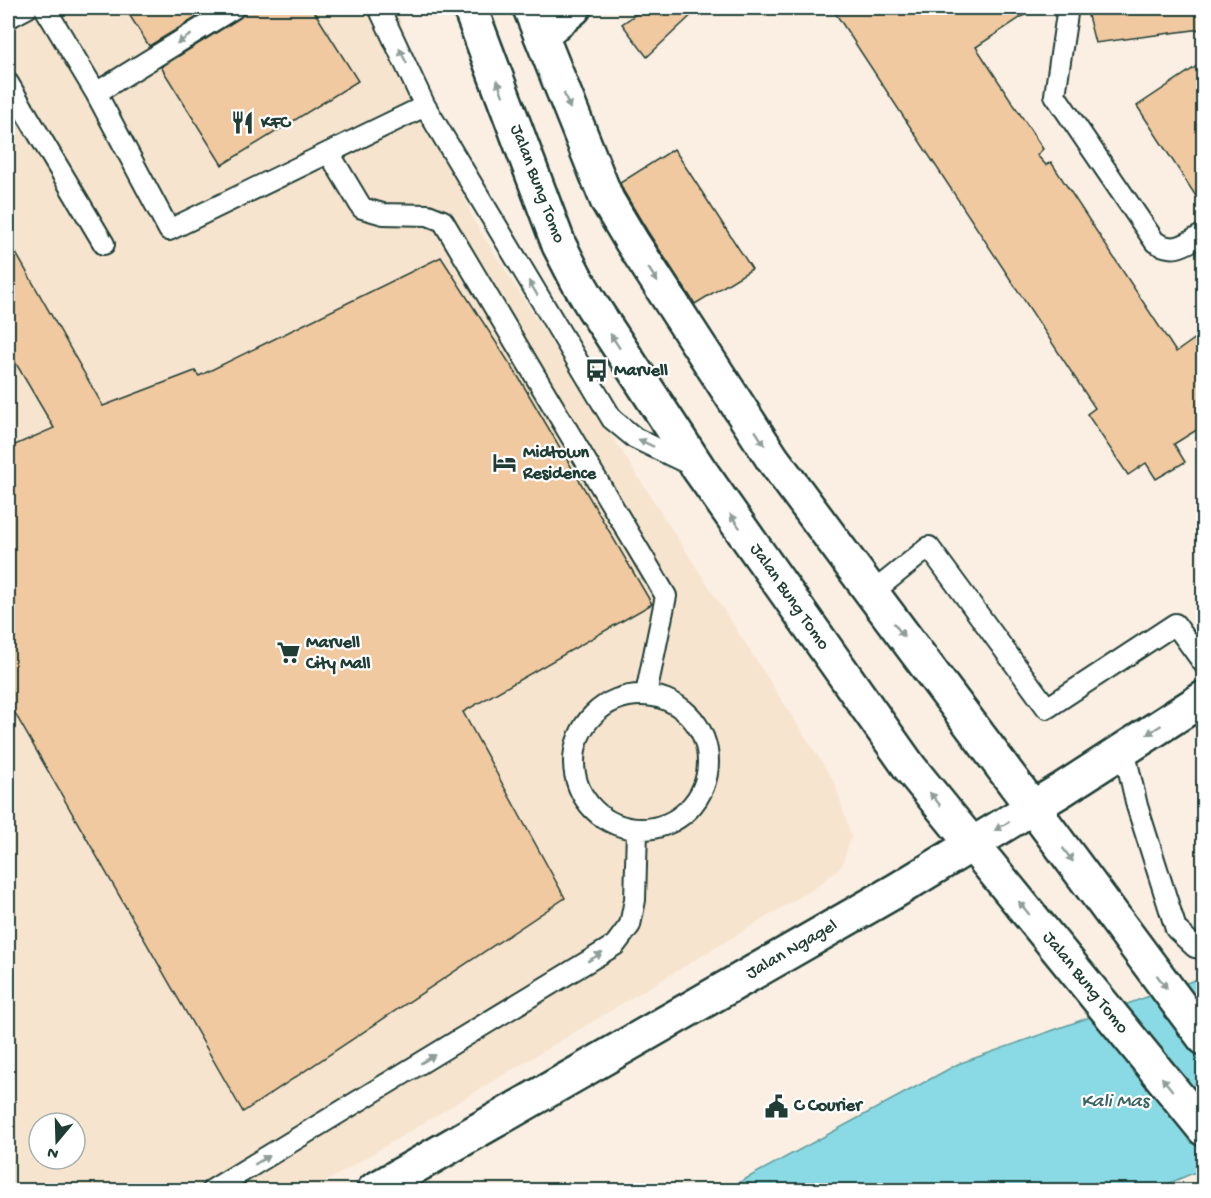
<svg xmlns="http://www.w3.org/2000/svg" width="1211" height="1198" font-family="'Gochi Hand',sans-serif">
<rect width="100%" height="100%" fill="#faefe2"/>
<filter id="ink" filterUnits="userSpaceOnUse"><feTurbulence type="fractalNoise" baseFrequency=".0167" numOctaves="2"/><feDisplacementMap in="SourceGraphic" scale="12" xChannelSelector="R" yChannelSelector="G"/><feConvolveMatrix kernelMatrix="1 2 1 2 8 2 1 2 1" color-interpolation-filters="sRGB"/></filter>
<g filter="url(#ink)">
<path fill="#f7e4ce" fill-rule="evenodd" d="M8 8H396L473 220 835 783 851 836 842 866 818 886 312 1190H8ZM39 1123H75V1159H39Z"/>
<path fill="#89dae4" stroke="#5f9b9e" stroke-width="1.5" d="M1203 977V1169L1153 1190H725L958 1064Z"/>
<path fill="#f0c9a0" stroke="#1f3d34" stroke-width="1.5" d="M125 8H212L149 46Z
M246 8H312L358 81 222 165 161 67 240 18 244 14Z
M645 8H699L647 57 622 24Z
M832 8H1035L976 47 1043 149 1037 155 1046 165 1051 162 1176 352 1203 333V426L1174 444 1185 462 1156 479 1146 463 1128 475 1087 414 1095 408Z
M1086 8H1200L1201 29 1095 43Z
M1203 62V207L1137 106Z
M674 149 752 269 695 304 648 232 624 192 620 183Z
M8 239 103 406 195 371 199 376 441 257 519 378 652 604 463 712 565 898 243 1112 8 701V448L54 428 8 350Z"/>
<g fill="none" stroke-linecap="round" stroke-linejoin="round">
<defs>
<path id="lane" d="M45 8 96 93 169 230 425 106
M379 8 425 106 612 419 635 438 693 466
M1065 8 1067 14 1055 95 1155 242C1177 254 1184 244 1204 234
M8 18 27 8
M8 83 104 244
M96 93 234 8
M329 153 362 208 383 214 428 215 443 221 666 596 646 694
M872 593 929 547 1047 708 1175 624 1204 664
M574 762a67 67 0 1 1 134 0a67 67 0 1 1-134 0Z
M1124 749 1137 806 1176 929 1195 947 1204 949
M212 1190 615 945 630 925 635 900 637 830"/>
<path id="street" d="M541 35 574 8"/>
<path id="secondary" d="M1033 808 1204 1038
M972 844 1204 1129"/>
<path id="highway" d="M470 8 559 245 577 280 593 307 699 469 910 768 972 844
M530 8 607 200 632 242 772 458 872 593 1033 808
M374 1190 897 890 1063 789 1204 698"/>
</defs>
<use href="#lane" stroke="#1f3d34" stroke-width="24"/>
<use href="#street" stroke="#1f3d34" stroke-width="38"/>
<use href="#secondary" stroke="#1f3d34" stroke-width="38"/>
<use href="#highway" stroke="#1f3d34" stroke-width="38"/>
<use href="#lane" stroke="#fff" stroke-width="20"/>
<use href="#street" stroke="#fff" stroke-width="33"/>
<use href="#secondary" stroke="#fff" stroke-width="33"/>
<use href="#highway" stroke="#fff" stroke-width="33"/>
</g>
<defs><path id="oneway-solid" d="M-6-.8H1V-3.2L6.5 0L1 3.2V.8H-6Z" transform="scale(1.5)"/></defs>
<g fill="#8f9e9a">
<use href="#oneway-solid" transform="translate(184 39) rotate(148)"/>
<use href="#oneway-solid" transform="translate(403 56) rotate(-116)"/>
<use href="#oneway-solid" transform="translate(500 88) rotate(-111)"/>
<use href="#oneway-solid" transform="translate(567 101) rotate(68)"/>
<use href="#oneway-solid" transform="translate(653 275) rotate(57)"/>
<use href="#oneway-solid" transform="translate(533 288) rotate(-121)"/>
<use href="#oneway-solid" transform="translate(615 341) rotate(-123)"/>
<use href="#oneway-solid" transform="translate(760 438) rotate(57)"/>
<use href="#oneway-solid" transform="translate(646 443) rotate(-154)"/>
<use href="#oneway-solid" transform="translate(735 521) rotate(-125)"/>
<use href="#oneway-solid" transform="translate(899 630) rotate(53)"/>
<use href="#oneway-solid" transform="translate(1154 730) rotate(147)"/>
<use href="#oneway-solid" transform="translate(935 799) rotate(-129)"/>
<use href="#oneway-solid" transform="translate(1002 826) rotate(149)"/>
<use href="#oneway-solid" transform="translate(1068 855) rotate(53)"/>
<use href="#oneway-solid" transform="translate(1024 908) rotate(-129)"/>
<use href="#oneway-solid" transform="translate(595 957) rotate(-31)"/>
<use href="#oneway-solid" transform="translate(1162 982) rotate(53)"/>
<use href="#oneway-solid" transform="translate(428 1059) rotate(-31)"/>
<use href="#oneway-solid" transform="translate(1167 1084) rotate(-129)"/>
<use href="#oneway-solid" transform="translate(262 1160) rotate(-31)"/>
</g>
</g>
<defs>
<symbol id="restaurant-bare" viewBox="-9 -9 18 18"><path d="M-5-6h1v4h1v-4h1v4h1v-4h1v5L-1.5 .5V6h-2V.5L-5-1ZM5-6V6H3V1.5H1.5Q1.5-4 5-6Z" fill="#1f3d34" stroke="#fff" stroke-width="2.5" paint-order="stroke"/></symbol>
<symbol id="bus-bare" viewBox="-9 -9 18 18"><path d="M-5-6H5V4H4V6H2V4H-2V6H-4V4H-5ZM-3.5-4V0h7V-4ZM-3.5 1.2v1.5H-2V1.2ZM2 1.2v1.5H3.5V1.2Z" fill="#1f3d34" stroke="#fff" stroke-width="2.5" paint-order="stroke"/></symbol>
<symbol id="hotel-bare" viewBox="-9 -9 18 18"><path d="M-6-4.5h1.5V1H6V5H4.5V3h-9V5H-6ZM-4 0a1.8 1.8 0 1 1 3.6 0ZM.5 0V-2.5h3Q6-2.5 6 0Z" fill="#1f3d34" stroke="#fff" stroke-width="2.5" paint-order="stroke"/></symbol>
<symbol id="supermarket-bare" viewBox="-9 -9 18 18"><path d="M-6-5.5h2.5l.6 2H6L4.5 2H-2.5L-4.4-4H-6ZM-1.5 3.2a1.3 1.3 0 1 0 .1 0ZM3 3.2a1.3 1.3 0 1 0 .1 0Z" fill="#1f3d34" stroke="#fff" stroke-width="2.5" paint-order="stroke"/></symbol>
<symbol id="civic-bare" viewBox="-9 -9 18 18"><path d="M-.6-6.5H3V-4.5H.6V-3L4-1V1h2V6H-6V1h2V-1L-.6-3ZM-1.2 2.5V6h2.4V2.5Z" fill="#1f3d34" stroke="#fff" stroke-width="2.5" paint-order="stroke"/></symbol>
</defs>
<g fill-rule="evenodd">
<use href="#restaurant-bare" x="226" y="106" width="33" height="33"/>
<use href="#bus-bare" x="580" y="354" width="33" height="33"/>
<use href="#hotel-bare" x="488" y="446" width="33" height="33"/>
<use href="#supermarket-bare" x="272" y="636" width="33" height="33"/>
<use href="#civic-bare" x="760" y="1090" width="33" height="33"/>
</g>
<g text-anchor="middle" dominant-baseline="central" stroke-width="4.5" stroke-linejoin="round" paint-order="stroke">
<g font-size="18" font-weight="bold" fill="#1f3d34" stroke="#fff" text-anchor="start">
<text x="261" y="123">KFC</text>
<text x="614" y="371">Marvell</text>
<text x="523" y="453">Midtown<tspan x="523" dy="21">Residence</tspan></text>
<text x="306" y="643">Marvell<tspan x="306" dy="21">City Mall</tspan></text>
<text x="794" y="1106">C Courier</text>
</g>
<g font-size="18" fill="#1f3d34" stroke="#fff">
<text transform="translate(537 184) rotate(69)">Jalan Bung Tomo</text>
<text transform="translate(789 597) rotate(55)">Jalan Bung Tomo</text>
<text transform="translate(792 950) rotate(-30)">Jalan Ngagel</text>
<text transform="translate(1085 983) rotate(51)">Jalan Bung Tomo</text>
</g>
<g font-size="20" font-style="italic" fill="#3a6460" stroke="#fff">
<text x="1115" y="1102">Kali Mas</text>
</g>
</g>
<rect width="1211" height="1198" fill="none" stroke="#fff" stroke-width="30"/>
<rect x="15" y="15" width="1181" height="1168" fill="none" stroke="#1f3d34" stroke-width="2" filter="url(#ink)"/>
<g transform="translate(57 1141) rotate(199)"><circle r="28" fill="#ffffff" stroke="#a5b1ae" stroke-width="1.5"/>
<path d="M0-4.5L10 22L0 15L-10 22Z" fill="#1f3d34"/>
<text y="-9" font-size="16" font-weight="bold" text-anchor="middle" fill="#1f3d34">N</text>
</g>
</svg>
